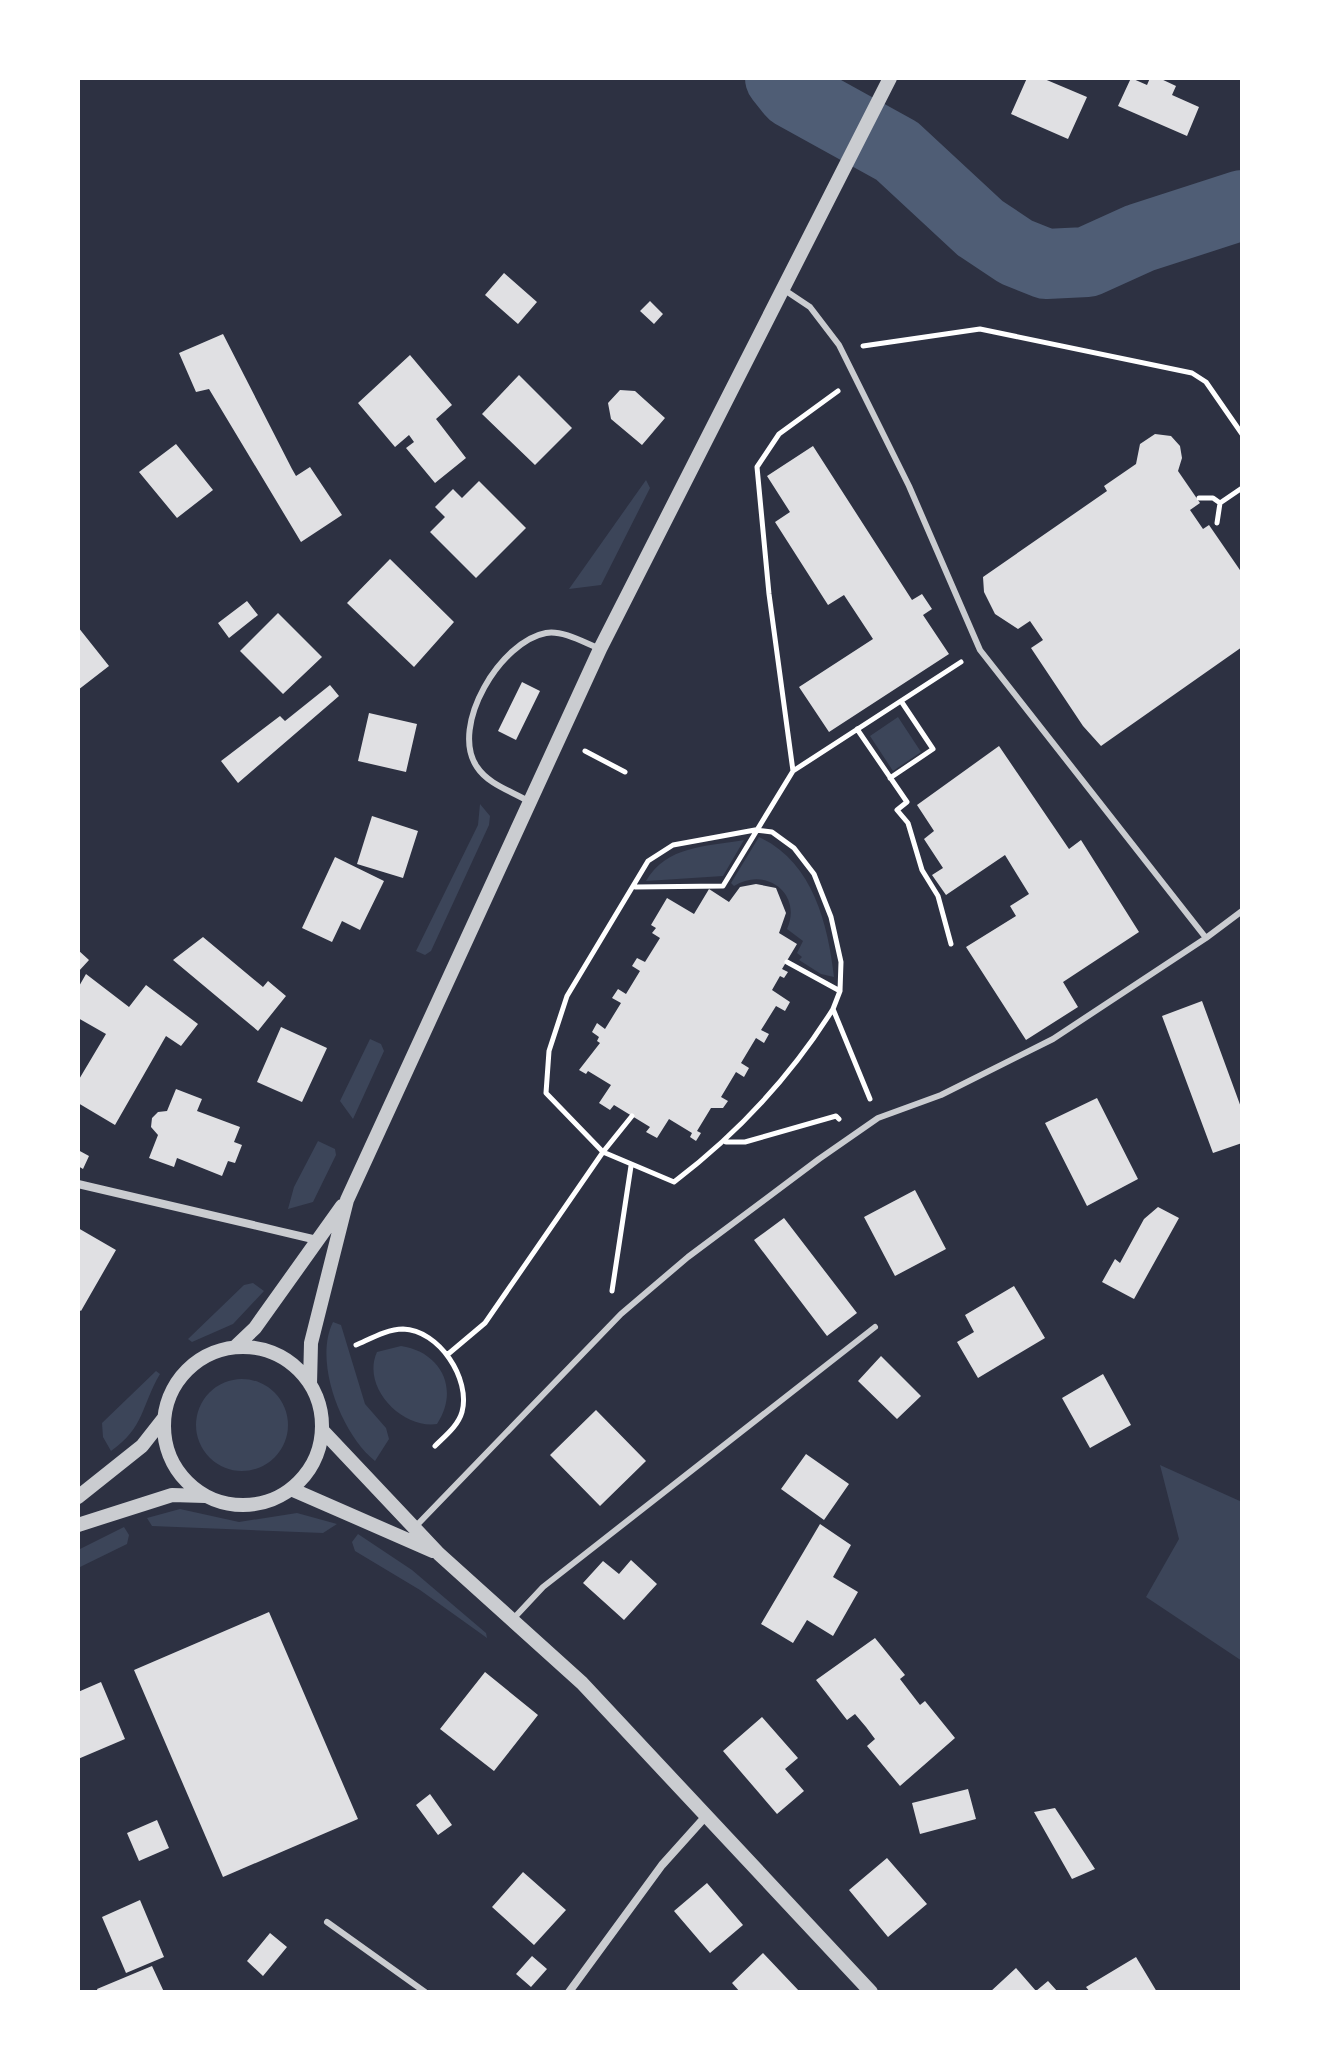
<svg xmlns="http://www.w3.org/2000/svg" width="1320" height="2070" font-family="Inter,sans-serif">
<rect width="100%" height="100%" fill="#2d3142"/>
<path fill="#3c4559" d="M646 480 650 488 601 585 569 589Z
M898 717 921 752 893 771 870 736Z
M480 804 490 816 489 825 431 951 425 955 416 951 478 825Z
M759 837C812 861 828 923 834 977L821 974 799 960 802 957 797 953 803 941 787 929C803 893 765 866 734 886L731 883Z
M744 840 723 876 646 881C667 845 706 847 744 840Z
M370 1039 381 1044 384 1051 353 1119 340 1101Z
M318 1141 335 1149 336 1155 313 1202 288 1209 294 1187Z
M253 1283 264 1291 233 1324 192 1342 188 1339 244 1285Z
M333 1322 341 1325 365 1404 386 1428 389 1439 375 1461C342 1435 313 1362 333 1322Z
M401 1346C441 1352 460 1389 437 1424 402 1429 361 1387 377 1352Z
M156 1371 160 1374C141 1406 145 1427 111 1451L103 1437 102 1423Z
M196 1425a46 46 0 1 1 92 0a46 46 0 1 1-92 0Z
M1160 1465 1242 1502V1661L1146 1597 1179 1539Z
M180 1509 239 1522 297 1513 337 1524 323 1533 152 1526 147 1518Z
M124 1527 129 1535 127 1544 78 1568V1550Z
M358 1534 412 1570 486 1633 487 1638 420 1590 355 1551 352 1542Z"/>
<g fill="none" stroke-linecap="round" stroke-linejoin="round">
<path stroke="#4f5d75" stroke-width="70" d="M780 78 792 93 897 151 980 228 1016 252 1046 264 1087 262 1140 238 1242 205"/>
</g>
<path fill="#e0e0e3" d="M1027 78H1042L1087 97 1068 139 1011 114Z
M1131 78 1147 85 1150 78H1159L1176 86 1172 95 1199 107 1187 136 1118 106Z
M504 273 537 302 518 324 485 295Z
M650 301 663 314 654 324 640 311Z
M223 334 292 469 296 476 310 467 342 515 301 542 209 389 196 392 179 353Z
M410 355 452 405 436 419 466 458 435 483 406 448 414 442 409 435 395 447 358 403Z
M519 375 572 428 535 465 482 414Z
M620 390 635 391 665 418 642 445 611 419 608 403Z
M1155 434 1171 436 1180 446 1182 458 1178 471 1200 503 1190 510 1203 529 1209 525 1242 573V647L1101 746 1083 726 1031 648 1043 640 1030 621 1018 629 995 614 984 592 983 577 1107 491 1104 486 1136 464 1140 444Z
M176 444 213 490 177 518 139 472Z
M813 446 912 600 922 594 932 609 923 615 949 654 829 732 799 687 873 639 844 595 828 605 775 522 790 512 767 476Z
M479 481 526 528 476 578 430 532 445 517 435 507 453 489 462 498Z
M390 559 454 622 414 667 347 603Z
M247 601 258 615 229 638 218 623Z
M278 613 322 657 283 694 240 651Z
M78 627 109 666 78 690Z
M522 682 540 691 516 740 498 731Z
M330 685 339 696 238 783 221 761 280 716 285 721Z
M369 713 417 724 406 772 358 761Z
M999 746 1069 849 1081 840 1139 932 1063 982 1078 1007 1026 1040 966 947 1016 916 1010 906 1029 894 1005 855 946 895 932 875 943 868 924 839 934 831 917 805Z
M372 816 418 831 403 878 357 864Z
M335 857 384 881 360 930 342 921 332 942 302 928Z
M756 884 776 888 786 913 779 933 797 944 782 969 788 972 784 978 780 976 772 990 790 1002 785 1011 776 1006 761 1030 769 1034 764 1043 756 1038 741 1063 749 1068 744 1077 736 1072 721 1097 728 1101 723 1108H711L697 1131 701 1133 696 1141 690 1137 692 1133 669 1119 657 1138 646 1132 650 1127 614 1105 610 1110 599 1103 611 1085 588 1071 586 1074 579 1070 600 1043 597 1041 599 1037 592 1032 597 1023 605 1029 621 1003 612 998 618 989 626 994 640 971 632 966 637 958 645 962 660 938 652 933 656 928 651 925 667 898 694 914 709 889 729 902 740 887Z
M203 937 263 987 268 981 286 996 258 1031 173 960Z
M78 950 89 960 78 972Z
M86 974 129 1007 146 985 198 1024 181 1046 166 1036 115 1125 78 1103V1081L106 1034 78 1018V988Z
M1202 1001 1242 1110V1143L1213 1153 1162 1016Z
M281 1027 327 1048 302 1102 257 1082Z
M176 1089 202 1099 197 1111 240 1127 234 1142 242 1145 235 1163 228 1161 222 1176 177 1158 174 1167 149 1158 158 1135 151 1127 152 1118 158 1112 167 1111Z
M1097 1098 1138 1179 1087 1206 1045 1123Z
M78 1150 89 1156 83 1169 78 1166Z
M915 1190 946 1249 895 1276 864 1217Z
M1158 1207 1179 1218 1134 1299 1102 1282 1115 1259 1120 1263 1144 1219Z
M784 1218 857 1313 827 1336 754 1240Z
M78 1228 116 1250 81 1311 78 1309Z
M1014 1286 1045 1338 978 1378 957 1342 974 1332 965 1315Z
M881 1356 921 1396 897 1419 858 1381Z
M1103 1374 1131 1425 1090 1448 1062 1398Z
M596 1410 646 1461 600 1506 550 1455Z
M806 1454 849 1484 824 1520 781 1489Z
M820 1524 851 1545 833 1577 858 1592 833 1636 807 1620 793 1643 761 1624Z
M631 1560 657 1584 624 1620 583 1583 603 1561 619 1574Z
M269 1612 358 1819 223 1877 134 1670Z
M875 1638 905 1675 900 1679 920 1705 925 1701 955 1738 900 1786 867 1746 875 1739 866 1727 855 1714 847 1720 816 1680Z
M485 1672 538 1715 494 1771 440 1729Z
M101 1682 125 1739 78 1759V1692Z
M762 1717 798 1758 785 1769 804 1791 777 1814 723 1751Z
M968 1789 976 1819 920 1834 912 1803Z
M430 1794 452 1825 438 1835 416 1805Z
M1055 1808 1078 1843 1095 1869 1072 1879 1034 1812Z
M157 1820 169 1848 139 1861 127 1833Z
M887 1858 927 1904 888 1937 849 1890Z
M523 1872 566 1910 534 1945 492 1907Z
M707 1883 743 1925 710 1953 674 1911Z
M140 1900 164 1957 126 1973 102 1917Z
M270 1933 287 1947 263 1976 247 1961Z
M763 1953 800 1992H740L732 1983Z
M532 1956 547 1969 531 1987 516 1974Z
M1136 1957 1157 1992H1090L1086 1987Z
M152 1966 164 1992H98L97 1989Z
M1016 1968 1036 1991 1048 1981 1058 1992H990Z"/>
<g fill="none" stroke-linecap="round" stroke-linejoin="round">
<path stroke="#fff" stroke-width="5" d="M863 346 980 329 1192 373 1206 382 1242 434
M1199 498H1213L1220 503 1217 523
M1220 503 1242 488
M857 729 907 802 897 810 908 823 922 870 938 896 951 944
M585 751 625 772
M793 771 769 594 757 467 779 434 838 391
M890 778 933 749 901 701
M635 887 723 886 793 771 961 662
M787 962 840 991
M833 1009 870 1099
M726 1142H745L836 1116 839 1119
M612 1291 631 1166
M356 1345C370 1339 387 1329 403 1329 439 1330 471 1379 462 1412 458 1426 445 1436 435 1446
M447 1355 485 1323 603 1152 546 1093 549 1051 567 996 648 861 673 845 755 830 772 832 794 848 814 874 831 917 841 962 840 991 833 1009C791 1076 737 1134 674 1182L603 1152 632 1116"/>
<path stroke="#caccd0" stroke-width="6" d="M528 801C511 791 488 784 477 767 449 726 501 641 546 633 563 630 585 643 600 649
M1206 938 1242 911
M416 1526 621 1314 688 1257 819 1159 878 1118 941 1095 1053 1039 1206 938 980 650 909 486 839 345 810 307 783 289
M514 1618 543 1587 875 1327
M327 1922 425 1992"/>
<path stroke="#caccd0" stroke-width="8" d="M78 1184 317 1240
M569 1992 662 1865 706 1816"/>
<path stroke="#caccd0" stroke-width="14" d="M235 1347 255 1328 342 1206
M164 1426a79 79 0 1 1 158 0a79 79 0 1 1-158 0Z
M310 1384 311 1343 347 1200 600 649 890 78
M322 1430 439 1554 582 1683 871 1992
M291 1489 433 1551
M78 1497 142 1446 164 1418
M78 1525 172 1495 205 1496"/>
</g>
<rect width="1320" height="2070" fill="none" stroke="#ffffff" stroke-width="160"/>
</svg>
